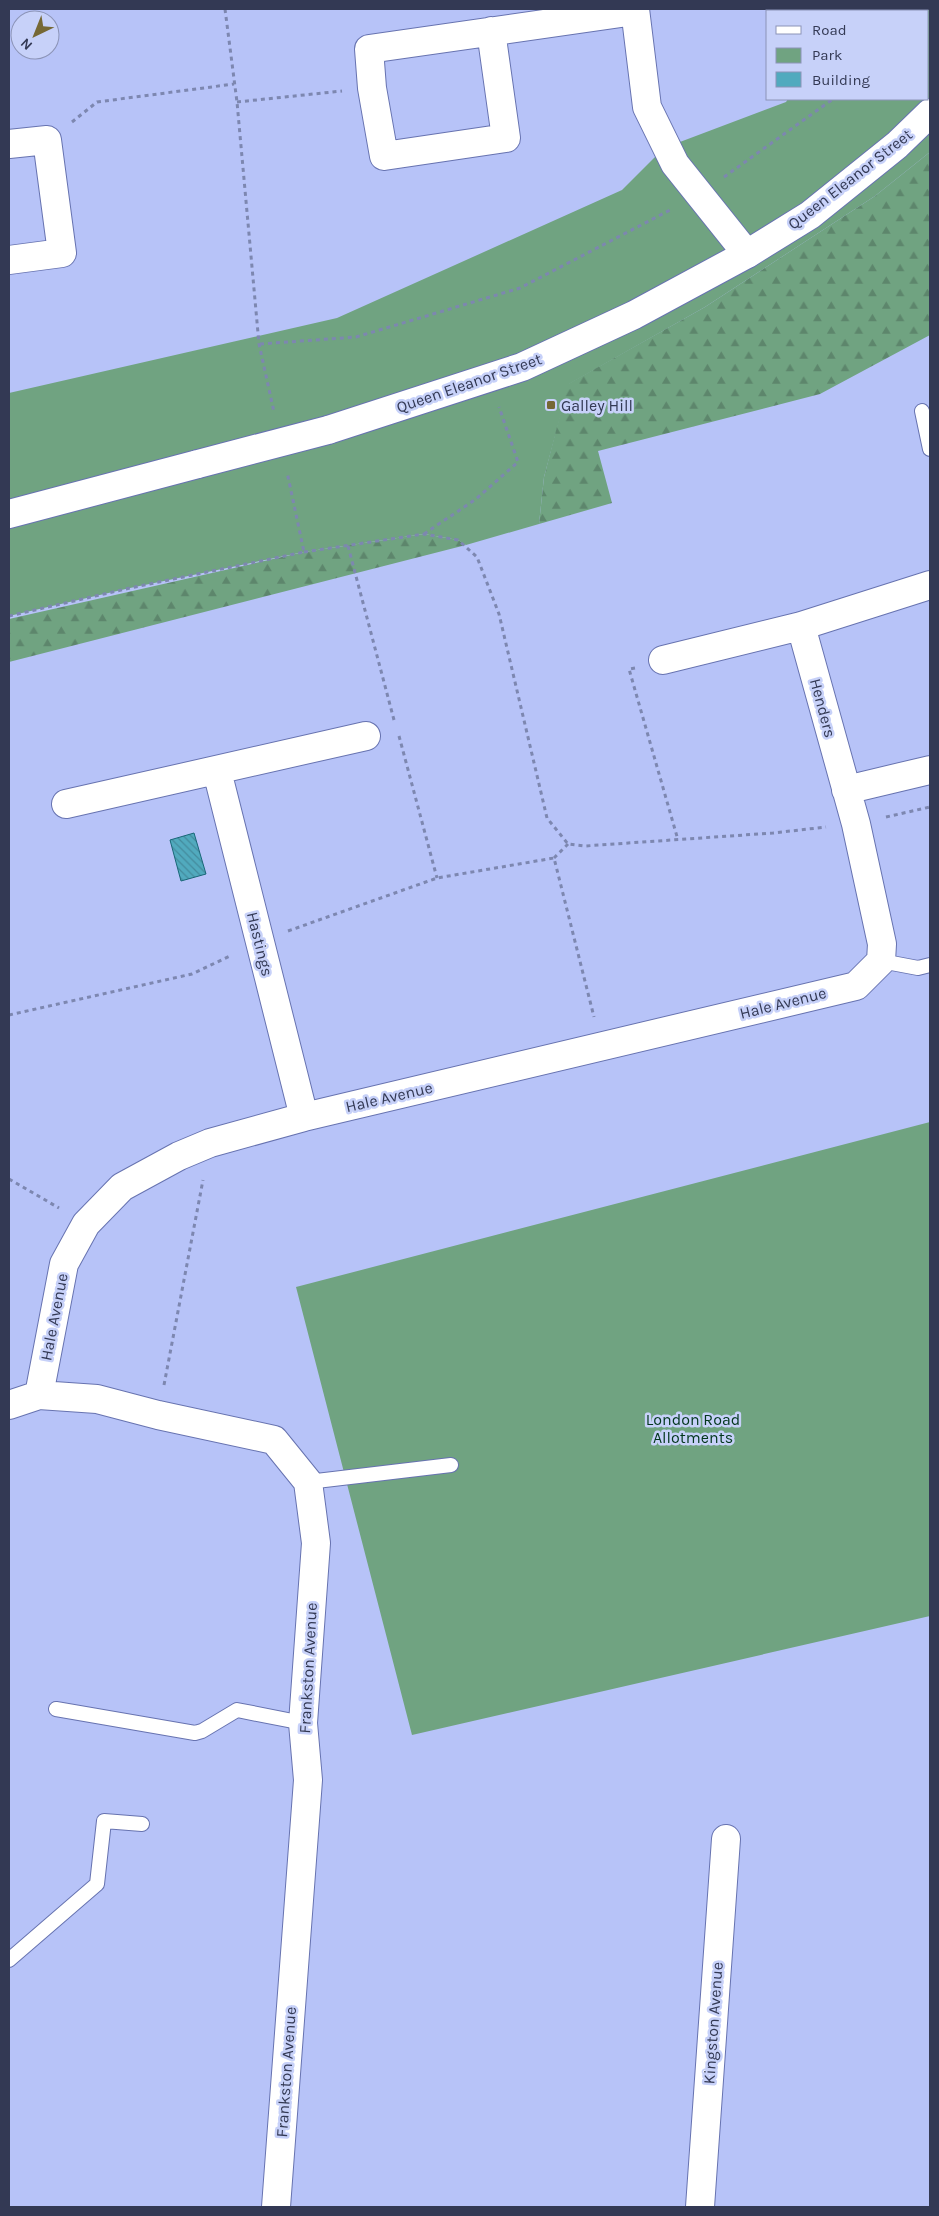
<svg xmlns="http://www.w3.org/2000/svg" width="939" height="2216" font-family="Karla,sans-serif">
<defs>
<pattern id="forest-firs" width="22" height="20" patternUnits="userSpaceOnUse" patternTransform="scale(1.25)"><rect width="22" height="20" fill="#70a381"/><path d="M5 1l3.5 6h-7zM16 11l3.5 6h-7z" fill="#5d866c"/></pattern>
<pattern id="building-back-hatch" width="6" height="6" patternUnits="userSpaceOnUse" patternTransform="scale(1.25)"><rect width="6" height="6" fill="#51aabe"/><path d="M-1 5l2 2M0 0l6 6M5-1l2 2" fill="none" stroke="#448b9d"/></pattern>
</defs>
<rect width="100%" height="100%" fill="#b7c3f8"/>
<path fill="#70a381" d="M867 9H930V152L875 196 705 307 569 384 544 477 539 524 466 545 458 540 424 534 304 552 130 588 9 616V393L337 318 622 190 664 148 786 102 788 99H928V11H864Z
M930 1122V1616L412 1735 296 1287Z"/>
<path fill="url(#forest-firs)" d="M930 152V335L820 394 598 451 612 503 539 524 544 477 568 384 705 307 875 196Z
M424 534 458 540 466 545 9 662V619L304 552Z"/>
<path fill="url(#building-back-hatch)" stroke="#196777" d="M194 833 206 874 181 881 170 840Z"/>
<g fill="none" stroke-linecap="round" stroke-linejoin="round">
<defs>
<path id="service" d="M922 411 930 449
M881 961 918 968 930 965
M308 1482 451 1465
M56 1709 195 1733 202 1731 237 1710 303 1723
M9 1960 97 1884 104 1821 142 1824"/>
<path id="minor" d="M635 9 647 107 675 164 747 254
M491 31 506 138 384 156 372 88 369 49 635 11
M9 144 47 140 62 253 9 260
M663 660 801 626 930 585
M217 771 304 1117
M846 790 930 770
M66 804 366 736
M39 1395 64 1264 86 1224 122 1187 179 1156 210 1143 304 1117 856 986 881 961 882 944 856 824 801 626
M9 1405 39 1395 97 1399 158 1415 274 1440 308 1482 316 1543 303 1723 308 1780 276 2207
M700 2207 726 1839"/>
<path id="tertiary" d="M328 430 522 367 634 315 747 254 810 215 897 145 930 113
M9 514 198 464"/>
</defs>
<use href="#service" stroke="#6773b0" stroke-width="16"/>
<use href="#minor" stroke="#6773b0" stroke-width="30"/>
<use href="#tertiary" stroke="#6773b0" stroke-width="30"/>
<path stroke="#7d87b0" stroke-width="3" stroke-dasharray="4 4" stroke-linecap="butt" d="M225 9 237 102 259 344 274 412
M923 11 926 9
M237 102 342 91
M72 122 97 102 234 84
M724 177 833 99
M260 344 356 337 520 288 672 209
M424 534 476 499 518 462 499 407
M348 546 394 720
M304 552 424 534 458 540 477 557 499 614 547 818 568 844 585 846 773 833 826 827
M9 616 130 588 304 552 287 472
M635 668 629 669 678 840
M399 736 437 878
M886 817 930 807
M554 858 568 844
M288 931 437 878 554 858 594 1017
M9 1015 192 974 232 955
M9 1179 59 1208
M164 1385 203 1180"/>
<use href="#service" stroke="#fff" stroke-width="14"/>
<use href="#minor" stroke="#fff" stroke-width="28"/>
<use href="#tertiary" stroke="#fff" stroke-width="28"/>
<defs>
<path id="tertiary-bridge" d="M198 464 328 430"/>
</defs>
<use href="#tertiary-bridge" stroke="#6773b0" stroke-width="30" stroke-linecap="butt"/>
<use href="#tertiary-bridge" stroke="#fff" stroke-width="28"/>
</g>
<rect fill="#766835" stroke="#c7d1f9" stroke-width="2" x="546" y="400" width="10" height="10" rx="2.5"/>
<g text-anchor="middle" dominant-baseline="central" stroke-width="5" stroke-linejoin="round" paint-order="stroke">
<g font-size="16" fill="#333954" stroke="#c7d1f9">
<text transform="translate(850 179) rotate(-38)">Queen Eleanor Street</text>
<text transform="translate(469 383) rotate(-19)">Queen Eleanor Street</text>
<text transform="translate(823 708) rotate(75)">Henders</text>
<text transform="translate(260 944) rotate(76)">Hastings</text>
<text transform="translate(783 1003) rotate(-14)">Hale Avenue</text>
<text transform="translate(389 1097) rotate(-13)">Hale Avenue</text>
<text transform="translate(54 1317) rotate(-79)">Hale Avenue</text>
<text transform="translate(308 1668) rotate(-87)">Frankston Avenue</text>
<text transform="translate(713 2023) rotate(-86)">Kingston Avenue</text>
<text transform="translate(286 2072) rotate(-86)">Frankston Avenue</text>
</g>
<g font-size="16" fill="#333954" stroke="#c7d1f9" text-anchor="start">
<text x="561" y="405">Galley Hill</text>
</g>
<g font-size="16" fill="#02361b" stroke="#c7d1f9">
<text x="693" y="1419">London Road<tspan x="693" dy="18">Allotments</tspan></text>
</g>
</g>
<rect width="939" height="2216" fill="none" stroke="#333954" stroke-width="20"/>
<rect x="766" y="10" width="162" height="90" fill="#c7d1f9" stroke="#8c94b7"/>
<rect x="776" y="26" width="25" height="8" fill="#ffffff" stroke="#8c94b7"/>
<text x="812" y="35" font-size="15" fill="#333954">Road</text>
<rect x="776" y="48" width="25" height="15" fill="#70a381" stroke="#8c94b7"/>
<text x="812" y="60" font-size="15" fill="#333954">Park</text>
<rect x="776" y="72" width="25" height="15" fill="#51aabe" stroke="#8c94b7"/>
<text x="812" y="85" font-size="15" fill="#333954">Building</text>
<g transform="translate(35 35) rotate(223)"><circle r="24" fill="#c7d1f9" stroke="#8c94b7"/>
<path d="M0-4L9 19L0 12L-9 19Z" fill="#766835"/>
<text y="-8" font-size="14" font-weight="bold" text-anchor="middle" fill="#333954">N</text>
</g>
</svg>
